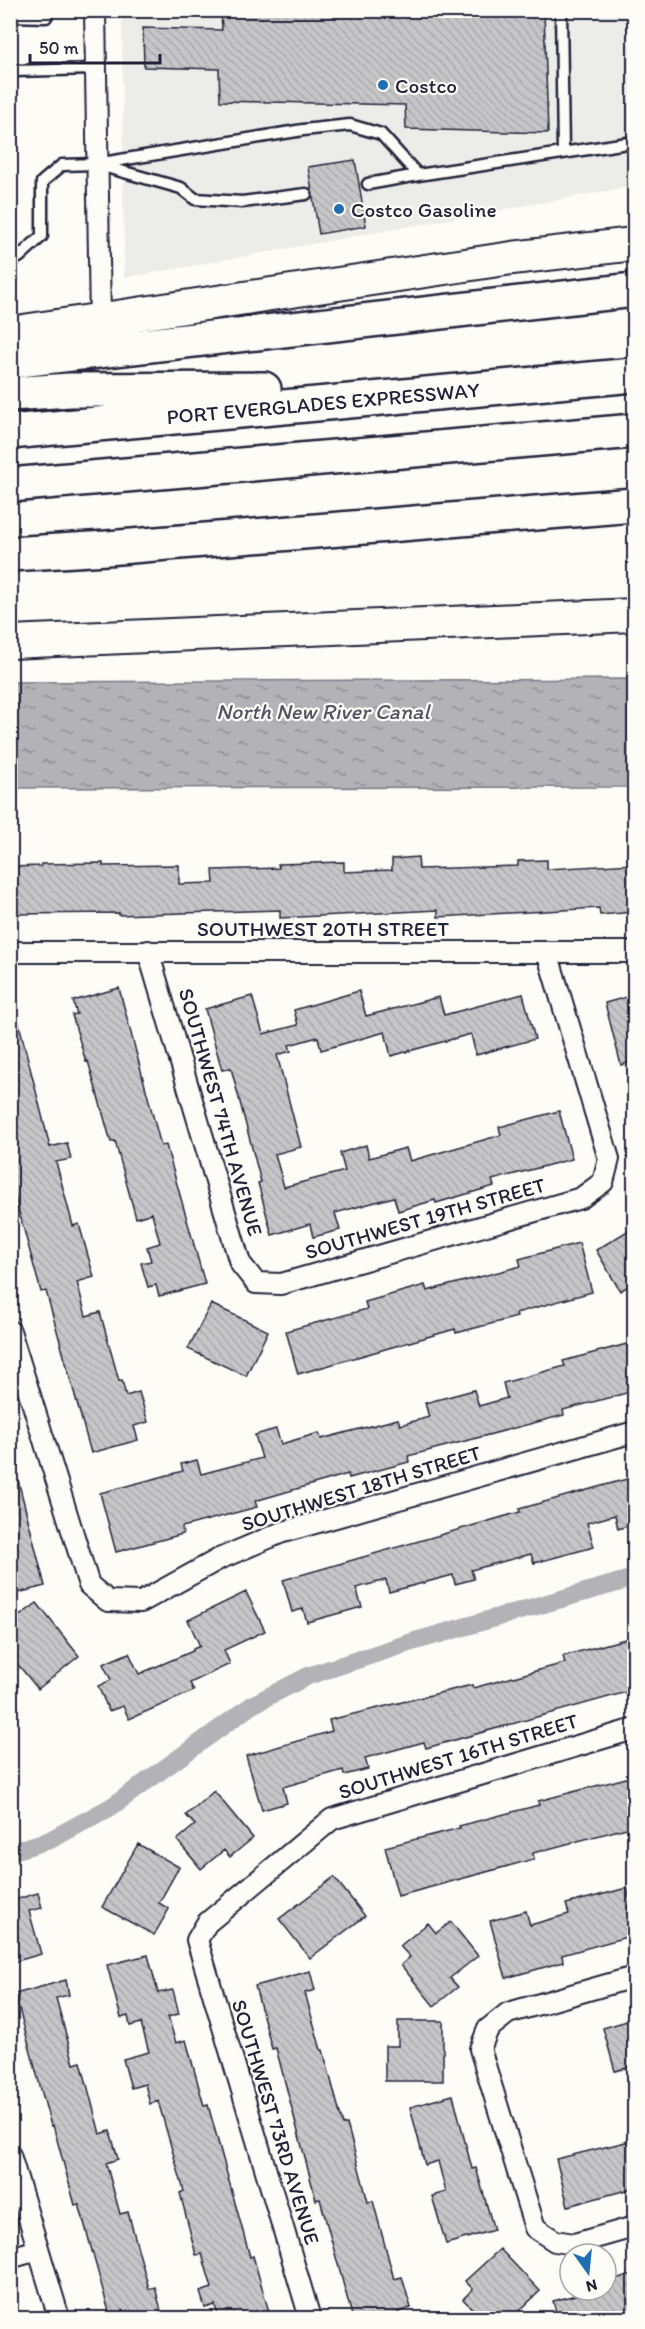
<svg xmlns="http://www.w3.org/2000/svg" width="645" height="2329" font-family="Itim,sans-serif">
<defs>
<pattern id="water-ripples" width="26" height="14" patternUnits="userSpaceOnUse" patternTransform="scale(1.5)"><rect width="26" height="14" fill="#b2b2b7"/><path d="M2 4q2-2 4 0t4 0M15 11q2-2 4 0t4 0" fill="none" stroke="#909096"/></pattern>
<pattern id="building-back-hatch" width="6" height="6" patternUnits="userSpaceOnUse" patternTransform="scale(1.5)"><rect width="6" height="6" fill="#c6c6c8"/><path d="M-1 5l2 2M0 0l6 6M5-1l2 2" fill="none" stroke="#aaaaad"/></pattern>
</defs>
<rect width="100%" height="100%" fill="#fdfcf7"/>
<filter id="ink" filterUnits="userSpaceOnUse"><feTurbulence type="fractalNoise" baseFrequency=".0167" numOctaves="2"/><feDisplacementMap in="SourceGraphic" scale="12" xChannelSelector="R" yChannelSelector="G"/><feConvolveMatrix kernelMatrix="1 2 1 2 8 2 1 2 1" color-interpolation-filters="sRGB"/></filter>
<g filter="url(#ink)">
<path fill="#ecece9" d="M122 11H634V186L124 278Z"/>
<path fill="url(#water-ripples)" stroke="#787885" stroke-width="1.5" d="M634 679V787L11 788V682Z"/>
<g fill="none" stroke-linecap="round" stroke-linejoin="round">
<path stroke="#b2b2b7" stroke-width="18" d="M10 1852 50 1840 111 1807 252 1705 308 1676 412 1642 634 1578"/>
</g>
<path fill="url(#building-back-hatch)" stroke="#22223b" stroke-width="1.5" d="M221 10H544L548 133 406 129 405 105 220 101 219 69 144 67 143 28 222 30Z
M355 160 366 226 319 234 308 167Z
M418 857 419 869 518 866V861L547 860V869L634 864V912L600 915 599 908 438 917V910L280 918V910L119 915V913L10 914V867L41 866V864L103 863V866L179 865V884L214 883 213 870 279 868 278 864 344 862V872L392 870V859Z
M119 988 161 1146 166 1145 205 1284 159 1296 156 1285 148 1287 141 1263 151 1261 147 1247 160 1243 152 1213 136 1218 115 1141 111 1142 88 1061 86 1062 72 1015 77 1014 73 1001Z
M359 991 366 1016 439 997 444 1015 523 994 535 1039 476 1055 471 1034 391 1056 385 1032 321 1050 318 1037 289 1045 291 1051 277 1055 301 1147 275 1154 284 1187 345 1171 340 1153 366 1145 369 1158 406 1148 410 1161 501 1135 499 1127 559 1111 572 1159 492 1180 494 1186 436 1203 435 1200 398 1211 394 1197 335 1213 340 1230 313 1237 310 1224 272 1235 258 1183 261 1182 231 1068 222 1070 205 1009 252 996 263 1034 298 1025 294 1010Z
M634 995V1061L621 1065 605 1003Z
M14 1004 50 1147 67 1143 71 1159 56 1162 73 1226 79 1224 94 1277 77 1282 86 1316 100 1312 119 1381 122 1380 126 1396 139 1392 148 1422 134 1426 138 1440 91 1453 46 1291 41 1292 10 1179V1005Z
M634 1227V1283L620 1291 596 1250Z
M579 1243 592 1292 516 1313 517 1317 456 1333 455 1329 298 1374 286 1331 367 1309 365 1302 425 1285 427 1291 521 1266 519 1259Z
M211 1304 268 1331 246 1376 188 1349Z
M627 1344 634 1372V1391L563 1410 564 1415 408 1456 409 1462 349 1478 348 1474 255 1501 257 1507 182 1527 183 1534 116 1552 100 1493 183 1471 181 1464 197 1460 201 1474 262 1458 255 1435 276 1429 281 1444 319 1433 321 1439 398 1419 400 1425 429 1417 425 1403 474 1390 479 1406 507 1398 503 1383 565 1366 563 1361Z
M15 1468 45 1586 10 1595V1469Z
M634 1477V1524L618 1529 615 1515 587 1523 594 1547 534 1563 531 1554 471 1570 474 1579 455 1584 453 1575 389 1592 386 1580 356 1588 362 1607 307 1622 303 1609 292 1612 283 1580 520 1512 519 1509Z
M246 1592 265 1631 224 1650 230 1664 190 1683 194 1691 129 1719 123 1706 109 1711 98 1686 111 1680 103 1664 129 1653 139 1674 193 1651V1649L200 1646 188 1620Z
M37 1603 79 1656 38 1689 10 1655V1623Z
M629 1638 634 1659V1690L426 1748 424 1742 365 1758 368 1769 344 1775 343 1770 283 1787 287 1803 262 1810 246 1756 332 1731 329 1720 472 1685 473 1688 565 1663 563 1656Z
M634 1776V1826L533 1853 534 1859 398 1896 385 1847 460 1828 459 1826 539 1805 538 1801Z
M214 1791 253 1838 230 1857 224 1850 201 1869 177 1840 195 1825 186 1815Z
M138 1844 179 1867 159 1903 169 1909 154 1935 102 1907Z
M334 1877 365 1916 310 1958 279 1919Z
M627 1888 634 1917V1935L562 1955 563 1962 506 1978 490 1921 526 1911 530 1925 569 1914 566 1904Z
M38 1893 42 1908 29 1911 41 1954 10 1963V1901Z
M451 1922 478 1956 450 1978 458 1987 434 2006 401 1965 410 1957 400 1946 428 1923 436 1933Z
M148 1955 158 1993 173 1990 179 2014 168 2017 176 2043 186 2040 204 2106 208 2105 250 2257 253 2256 271 2319H219L215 2305 205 2308 200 2292 212 2288 202 2254 196 2255 180 2193 184 2191 158 2101 150 2104 145 2084 131 2088 123 2059 149 2052 141 2023 130 2026 128 2016 121 2018 107 1965Z
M310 1971 315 1990 305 1993 321 2050H323L343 2125 347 2124 368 2202 373 2201 394 2279 402 2277 411 2308 398 2312 400 2319H353L320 2199 316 2200 276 2048 272 2049 255 1986Z
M66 1980 69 1995 56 1998 74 2064 81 2062 100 2134 110 2131 118 2159 106 2163 120 2214 128 2212 149 2289 155 2287 163 2319H111L79 2204 75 2205 53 2125 51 2126 15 1994Z
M634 2019V2066L615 2071 603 2028Z
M398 2021H443V2081H385V2046H398Z
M453 2095 472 2169 476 2168 494 2230 446 2244 432 2196 446 2192 438 2161 425 2165 410 2107Z
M634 2140V2188L568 2206 556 2159Z
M500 2249 540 2291 511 2319H482L463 2299 473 2289 465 2281Z
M634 2273V2319H558L553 2301 594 2290H606V2282Z"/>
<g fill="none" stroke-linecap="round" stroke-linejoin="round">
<defs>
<path id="service" d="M561 10 563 153
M10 16 46 17V10
M14 71 96 69
M99 165 181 188 195 199 242 202 306 194
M368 184 418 175
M10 260 19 257 42 236V182L62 165 96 164 303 130 350 125 381 134 418 175 634 142"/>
<path id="minor" d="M95 10 100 321
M148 951 240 1263 256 1283 281 1284 581 1198 603 1182 609 1159 547 952
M10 952H634
M10 1331 89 1585 108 1601 141 1602 219 1559 280 1533 634 1432
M634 1977 508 2013 488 2029 480 2049 535 2228 555 2241 574 2244 634 2227
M10 2155 59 2318
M10 2258 38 2250
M310 2318 197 1940 207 1923 332 1819 634 1729"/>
<path id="primary" d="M10 333 512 258 634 244
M10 642 634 615"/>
<path id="motorway" d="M10 361 634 290
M10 394 70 390 264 389
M10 432 634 375
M10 485 634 431
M10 554 107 548 634 505"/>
</defs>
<use href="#service" stroke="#22223b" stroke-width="15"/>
<use href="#minor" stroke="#22223b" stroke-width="24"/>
<use href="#primary" stroke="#22223b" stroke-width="36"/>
<use href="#motorway" stroke="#22223b" stroke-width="38"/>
<use href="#service" stroke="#fdfcf7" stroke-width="10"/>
<use href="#minor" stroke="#fdfcf7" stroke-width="20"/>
<use href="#primary" stroke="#fdfcf7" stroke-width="32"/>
<use href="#motorway" stroke="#fdfcf7" stroke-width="33"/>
</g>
</g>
<g fill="#1f6fb2" stroke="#fdfcf7" stroke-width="2">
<circle cx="383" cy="85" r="6"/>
<circle cx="339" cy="209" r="6"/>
</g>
<g text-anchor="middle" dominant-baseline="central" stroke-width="4.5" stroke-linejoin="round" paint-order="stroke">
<g font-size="21" fill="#22223b" stroke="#fdfcf7" text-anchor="start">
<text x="395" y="85">Costco</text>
<text x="351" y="209">Costco Gasoline</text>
</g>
<g font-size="21" fill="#22223b" stroke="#fdfcf7">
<text transform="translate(323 403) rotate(-5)">PORT EVERGLADES EXPRESSWAY</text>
<text x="323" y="928">SOUTHWEST 20TH STREET</text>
<text transform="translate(221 1112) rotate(74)">SOUTHWEST 74TH AVENUE</text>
<text transform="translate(425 1218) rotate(-16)">SOUTHWEST 19TH STREET</text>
<text transform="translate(361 1488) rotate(-17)">SOUTHWEST 18TH STREET</text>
<text transform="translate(458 1756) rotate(-17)">SOUTHWEST 16TH STREET</text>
<text transform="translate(276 2122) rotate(73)">SOUTHWEST 73RD AVENUE</text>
</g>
<g font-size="22" font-style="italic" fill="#545466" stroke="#fdfcf7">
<text x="323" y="711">North New River Canal</text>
</g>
</g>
<rect width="645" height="2329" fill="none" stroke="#fdfcf7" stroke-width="36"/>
<rect x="18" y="18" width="609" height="2293" fill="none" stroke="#22223b" stroke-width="2" filter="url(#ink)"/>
<g transform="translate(588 2272) rotate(165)"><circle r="28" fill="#fdfcf7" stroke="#a5a5ac" stroke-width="1.5"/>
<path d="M0-4.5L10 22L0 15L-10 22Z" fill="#1f6fb2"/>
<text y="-9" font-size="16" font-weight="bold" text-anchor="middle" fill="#22223b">N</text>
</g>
<path d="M30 54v9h130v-9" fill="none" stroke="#22223b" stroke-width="3"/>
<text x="39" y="54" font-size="18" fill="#22223b" stroke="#fdfcf7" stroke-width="4.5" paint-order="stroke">50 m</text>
</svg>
